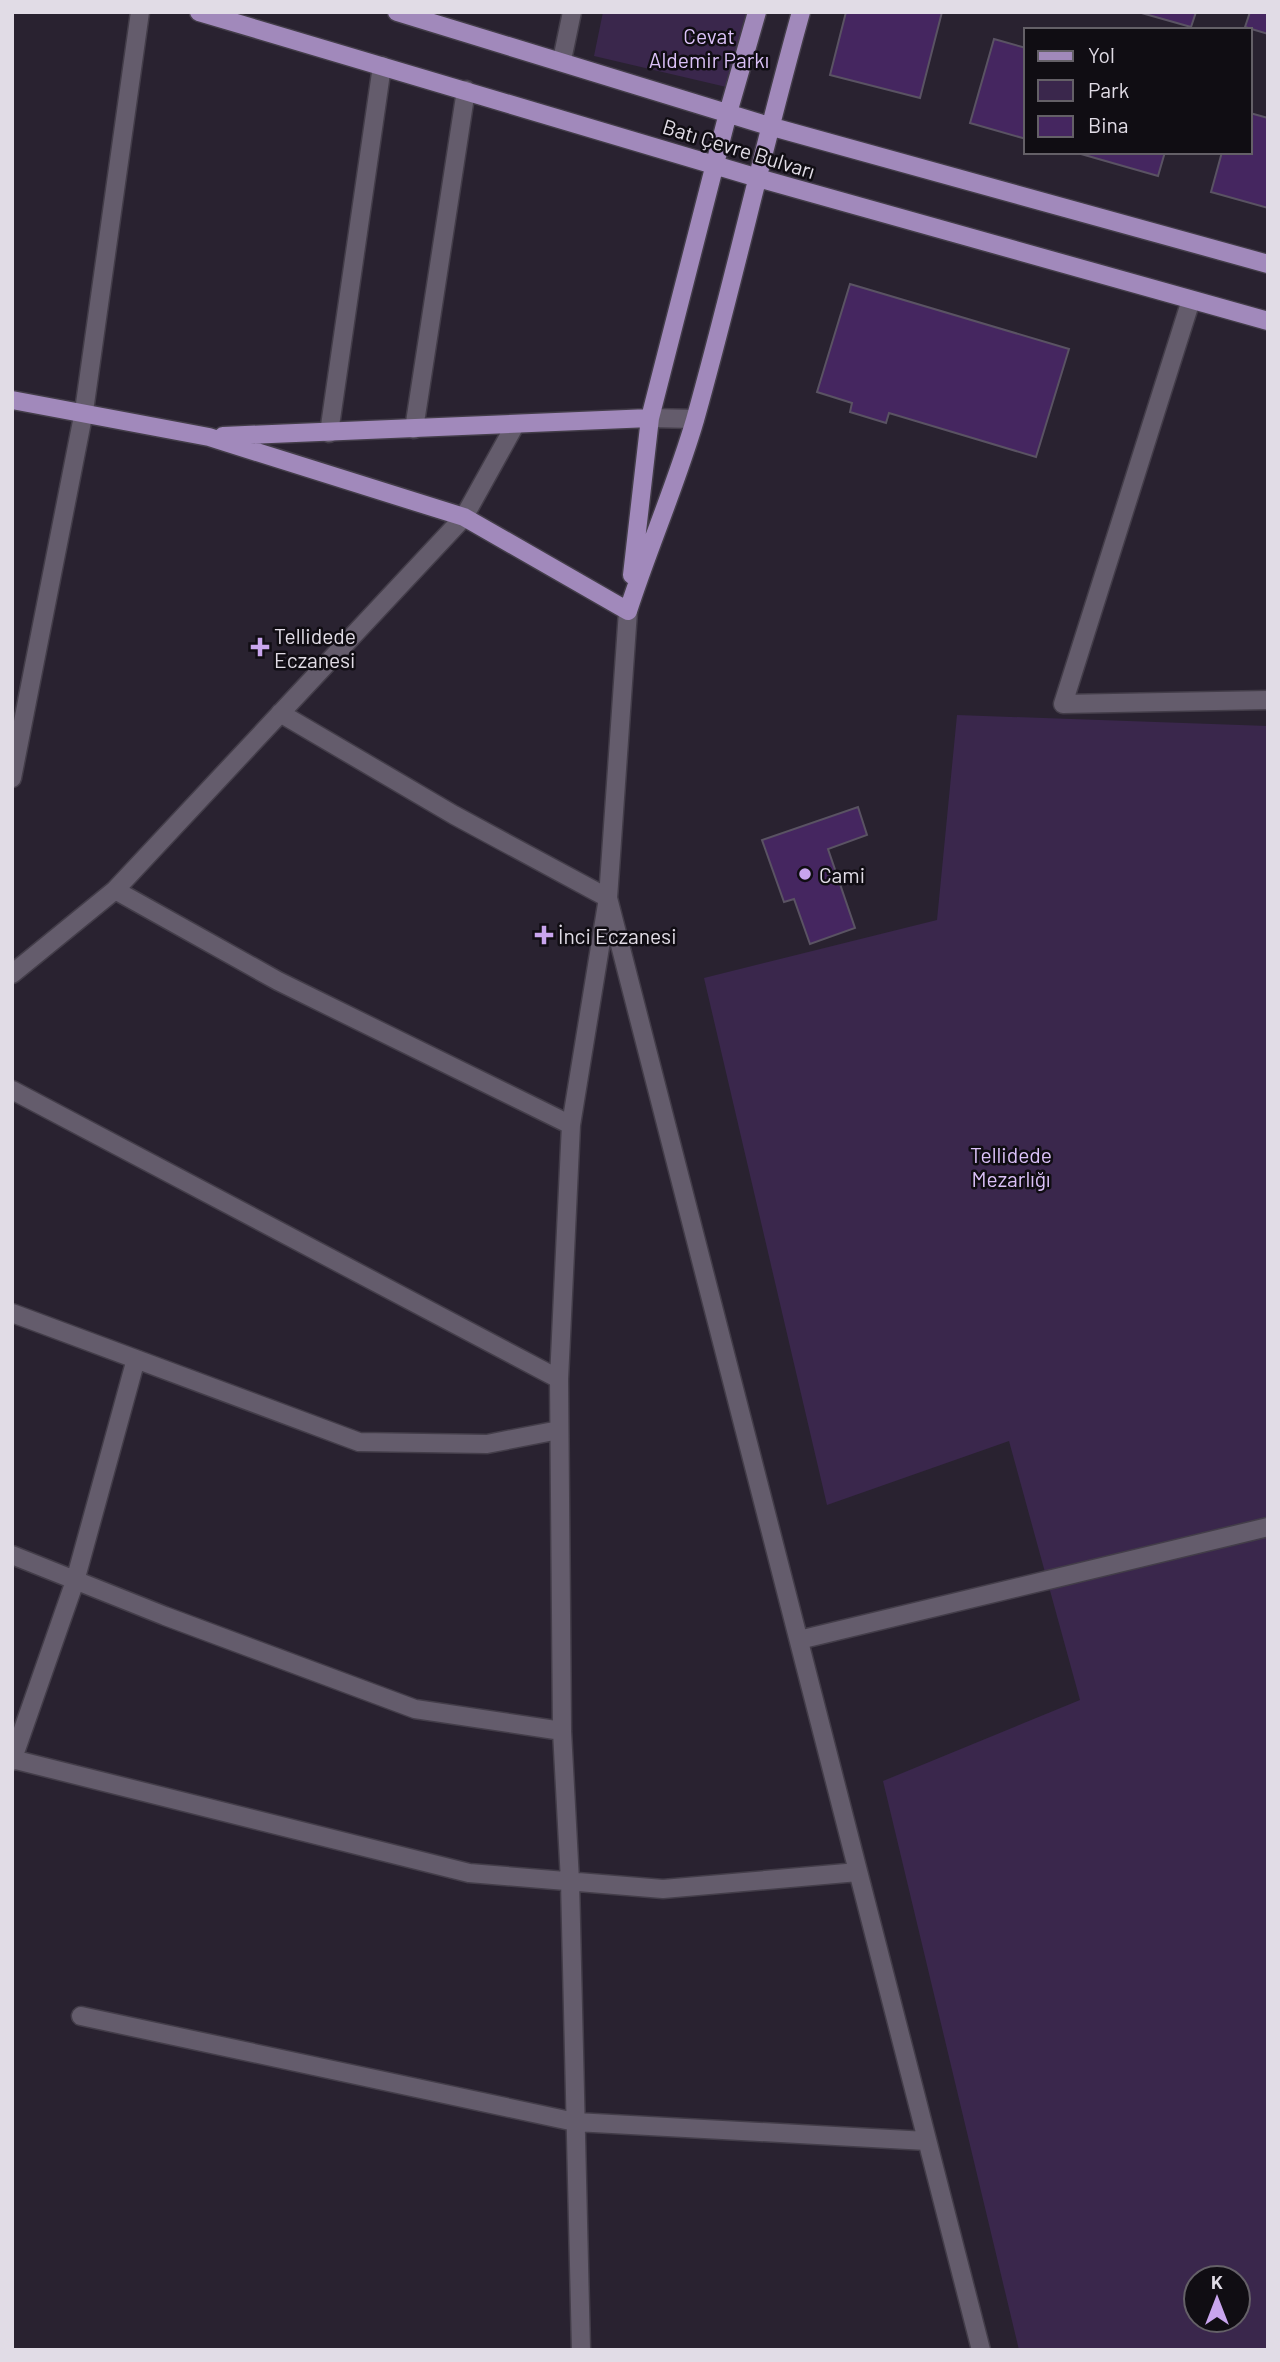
<svg xmlns="http://www.w3.org/2000/svg" width="1280" height="2362" font-family="Barlow,sans-serif">
<rect width="100%" height="100%" fill="#292230"/>
<path fill="#3a274c" fill-rule="evenodd" d="M603 12H752L735 89 594 56Z
M957 715 1268 726V2350H1019L883 1781 1080 1700 1009 1441 827 1505 704 978 937 920ZM1196 2278H1238V2320H1196Z"/>
<path fill="#452660" stroke="#5a5363" stroke-width="2" d="M846 12H942L920 98 830 75Z
M1138 12H1196L1191 27Z
M1250 12H1268V34L1245 27Z
M994 39 1026 48V139L970 123Z
M1250 113 1268 118V208L1211 192 1222 152H1250Z
M1074 152H1165L1158 176Z
M850 284 1069 349 1036 457 889 413 886 423 850 412 852 403 817 392Z
M858 807 867 835 828 849 855 928 810 944 794 899 784 902 762 840Z"/>
<g fill="none" stroke-linecap="round" stroke-linejoin="round">
<defs>
<path id="minor" d="M562 60 572 12
M1191 300 1063 704 1268 700
M650 418 695 419
M414 429 466 90
M329 433 382 66
M628 611 608 898 981 2350
M12 778 84 411 140 12
M115 890 278 981 571 1125 608 898 454 815 280 713
M12 974 115 890 464 517 515 425
M12 1090 559 1379 562 1731 570 1881 581 2350
M12 1313 359 1442 487 1444 559 1430
M559 1379 571 1125
M12 1555 165 1616 415 1709 562 1731
M799 1640 1268 1527
M12 1759 469 1873 663 1889 858 1872
M12 1761 75 1581 136 1359
M81 2016 575 2122 927 2141"/>
<path id="major" d="M199 12 758 178 1268 321
M397 12 769 126 1268 264
M12 400 209 437 464 517 628 611
M223 436 650 418
M632 575 650 418 728 113 757 12
M628 611C649 546 676 485 695 420 733 285 763 147 801 12"/>
</defs>
<use href="#minor" stroke="#433d49" stroke-width="21"/>
<use href="#major" stroke="#433d49" stroke-width="21"/>
<use href="#minor" stroke="#645c6c" stroke-width="18"/>
<use href="#major" stroke="#a189bb" stroke-width="18"/>
</g>
<g fill="#c9a5ee" stroke="#100d13" stroke-width="2.5">
<path d="M256.5 636.5h7v7h7v7h-7v7h-7v-7h-7v-7h7z"/>
<circle cx="805" cy="874" r="7"/>
<path d="M540.5 924.5h7v7h7v7h-7v7h-7v-7h-7v-7h7z"/>
</g>
<g text-anchor="middle" dominant-baseline="central" stroke-width="5" stroke-linejoin="round" paint-order="stroke">
<g font-size="21" fill="#dbc1f8" stroke="#100d13">
<text x="709" y="35">Cevat<tspan x="709" dy="24">Aldemir Parkı</tspan></text>
<text x="1011" y="1154">Tellidede<tspan x="1011" dy="24">Mezarlığı</tspan></text>
</g>
<g font-size="21" fill="#e1dce6" stroke="#100d13">
<text transform="translate(739 148) rotate(17)">Batı Çevre Bulvarı</text>
</g>
<g font-size="21" fill="#e1dce6" stroke="#100d13" text-anchor="start">
<text x="274" y="635">Tellidede<tspan x="274" dy="24">Eczanesi</tspan></text>
<text x="819" y="874">Cami</text>
<text x="558" y="935">İnci Eczanesi</text>
</g>
</g>
<rect width="1280" height="2362" fill="none" stroke="#e1dce6" stroke-width="28"/>
<rect x="1024" y="28" width="228" height="126" fill="#100d13" stroke="#646067" stroke-width="2"/>
<rect x="1038" y="51" width="35" height="10" fill="#a189bb" stroke="#646067" stroke-width="2"/>
<text x="1088" y="63" font-size="21" fill="#e1dce6">Yol</text>
<rect x="1038" y="80" width="35" height="21" fill="#3a274c" stroke="#646067" stroke-width="2"/>
<text x="1088" y="98" font-size="21" fill="#e1dce6">Park</text>
<rect x="1038" y="116" width="35" height="21" fill="#452660" stroke="#646067" stroke-width="2"/>
<text x="1088" y="133" font-size="21" fill="#e1dce6">Bina</text>
<g transform="translate(1217 2299)"><circle r="33" fill="#100d13" stroke="#646067" stroke-width="2"/>
<path d="M0-5L12 26L0 18L-12 26Z" fill="#c9a5ee"/>
<text y="-10" font-size="19" font-weight="bold" text-anchor="middle" fill="#e1dce6">K</text>
</g>
</svg>
